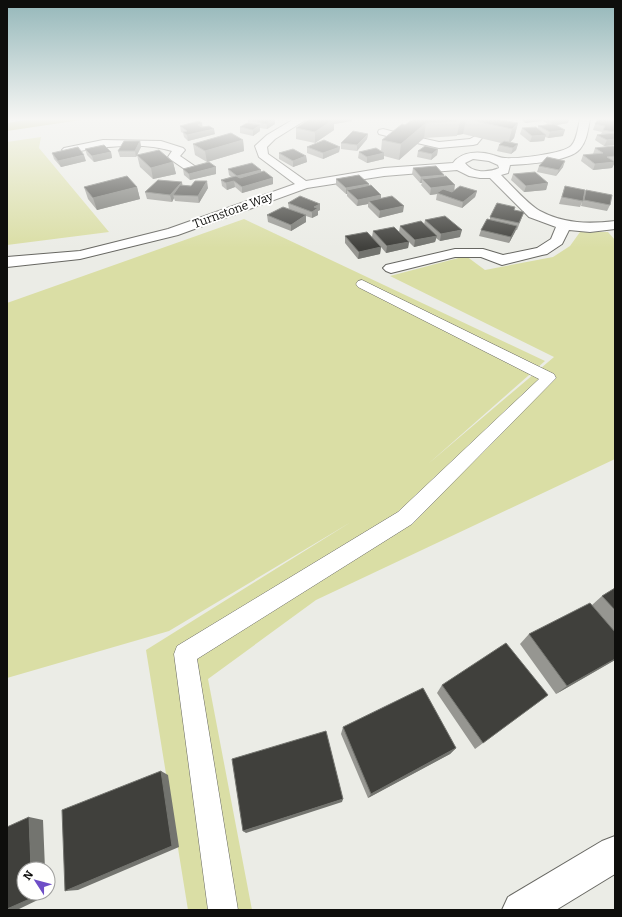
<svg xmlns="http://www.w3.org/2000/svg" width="622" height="917" font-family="Bitter,serif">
<rect width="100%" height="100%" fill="#ebece6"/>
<path fill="#dadea5" d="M41 137 39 148 109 232 7 245V142Z
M244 219 545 361 428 464 554 357 390 276 466 256 485 270 553 257 570 246 580 232H608L615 240V459L316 600 208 679 252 910H188L146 650 351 522 169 631 7 678V303Z"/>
<path fill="#b7bb73" d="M32 119H87L7 131V123Z"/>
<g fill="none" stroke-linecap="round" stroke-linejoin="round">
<defs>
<path id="service" d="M362 280 554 374 556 378 412 524 197 659 238 910H208L174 654 177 646 398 512 539 379 358 287 356 284 358 281Z"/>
<path id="minor" d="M294 119H307L275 139 267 147 268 154 306 181 384 168 453 163C462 151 480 151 493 155 497 156 501 158 505 158 516 159 563 154 571 146 577 140 578 127 580 119H590C588 129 587 141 580 149 569 162 527 164 510 165L508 173 501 175C510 184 530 206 540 211 564 224 589 224 615 221V229L590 232 569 230 562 244 547 254 542 255 502 265 481 257H455L391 273 386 271 383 268 386 265 455 249H483L503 255 537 248 551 239 556 227 529 217 490 178H480L469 176 457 170 384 176 307 188 178 235 80 259 7 267V257L80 251 168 229 295 184 259 157 255 146 267 135ZM473 159 489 161 498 165 499 168C488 173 472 173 465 163Z
M383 129 410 136 411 138 406 141 379 134 378 132 379 130Z
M477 135 482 138 477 144 473 145 439 148 417 143 416 141 421 138 439 142 470 139Z
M103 140 161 141 183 148 185 150 180 156 196 167 194 170H186L170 159 168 157 172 151C141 141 100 147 68 153L62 150 64 148Z"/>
<path id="tertiary" d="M615 836V874L556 910H502L508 897 602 841Z"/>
</defs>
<use href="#service" stroke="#676762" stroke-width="1"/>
<use href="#minor" stroke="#676762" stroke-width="2"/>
<use href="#tertiary" stroke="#676762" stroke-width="2"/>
<use href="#service" fill="#fff" fill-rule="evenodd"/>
<use href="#minor" fill="#fff" fill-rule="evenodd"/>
<use href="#tertiary" fill="#fff" fill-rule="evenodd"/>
</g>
<path fill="#969691" d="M413 119H496L518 123 514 138 510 142 518 144 516 150 511 154 497 151 499 145 501 143 463 134 457 135V136L424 138 399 160 384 156V159L367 163 358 158 359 152 381 151 382 140 405 125Z
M520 119H543L542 121 525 123Z
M543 119H569L568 123 556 125 563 136 548 138 545 137 544 141 530 142 520 134 522 128H538V126L548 124 543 121Z
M248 120 275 124 267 129 260 128V131L253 136 240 133V127L248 123Z
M615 120V145L604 146 595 140 597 135 601 134 602 132 593 130 595 124Z
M352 121 334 124V130L315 143 296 139V128Z
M180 126 203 127 215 134 188 141 184 137 183 133 181 132Z
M368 134 367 139 357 151 341 149V143Z
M243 140 244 151 207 162 195 155 193 144Z
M140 141 141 147 136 157H120L118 151Z
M307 147H340L339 152 323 159 307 153Z
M615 147V162L612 168 593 170 581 161 583 155 593 154 595 148Z
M85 149 111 152 112 158 94 162 87 155Z
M438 149 437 155 431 160 417 157 418 151Z
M52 153 86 161 61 167 54 159Z
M279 153 306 156 307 162 293 167 279 159Z
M137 155 173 162 176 174 153 179 140 167Z
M539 166 563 167 556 176 537 172Z
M216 167V174L190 180 184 175 183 169Z
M413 168 444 176 454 190 477 191 475 197 462 208 436 200 437 194 430 195 421 185 422 183H420L412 174Z
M228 169 261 170V172L273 178V184L242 193 235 187 227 190 222 186 221 180 231 177 229 175Z
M513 174 548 183 546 190 524 192 511 180Z
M336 179 369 184V186L381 198 403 212 379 218 368 207V204L357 206 347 196V194H346L336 185Z
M182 185 208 188 199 203 175 201 174 198 172 202 147 199 145 192Z
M565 186 583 199 586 190 610 205 607 211 581 206 582 202 580 207 559 204Z
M84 187H137L140 199 97 210 88 199Z
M288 203 320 204V210L318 211V215L312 218 306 216V222L291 231 268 222 267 215 289 209Z
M514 211 524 212 517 230H516L509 243 479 236 481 230 490 220V217Z
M425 220 460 237 440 241 436 238 435 242 414 247 409 242 408 248 386 253 381 247 380 254 358 259 345 243V236L372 237 373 231 399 232 400 226 424 225Z
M615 588V660L556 694 520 644 529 634 592 605 602 596Z
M442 685 548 695 475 749 437 693Z
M343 727 456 748 450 754 368 798 341 734Z"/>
<path fill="#73746f" d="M274 119H275V124L267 129V124Z
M329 119H352V121L334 124V130L315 143V132Z
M466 119 463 134 457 135 460 121 459 120Z
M526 119H543L542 121 525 123Z
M559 119H569L568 123 551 126 552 120Z
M202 123 203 129 198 125Z
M426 123 424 138 399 160 401 144Z
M518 123 514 138 508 145 512 129Z
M260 125V131L253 136V130Z
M214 129 215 134 188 141 187 135Z
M565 130 563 136 548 138 550 132Z
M368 134 367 139 357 151V145Z
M546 135 544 141 530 142 532 136Z
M615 139V145L604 146 607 140Z
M243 140 244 151 207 162 205 151Z
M140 141 141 147 136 157 135 151Z
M518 144 516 150 511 154 513 148Z
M340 147 339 152 323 159V153Z
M438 149 437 155 431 160 432 154Z
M111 152 112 158 94 162 92 156Z
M384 153V159L367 163V157Z
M84 155 86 161 61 167 58 161Z
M306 156 307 162 293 167V161Z
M565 161 563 167 556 176 559 170Z
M173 162 176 174 153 179 151 168Z
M615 162 612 168 593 170 595 164Z
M216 167V174L190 180 189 174Z
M261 170V176L237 182V176Z
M444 175 443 181 422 179V183H420L421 177Z
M273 178V184L242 193V187Z
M207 181 208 188 199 203 198 196Z
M234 181 235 187 227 190 226 183Z
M182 182 183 189 173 195 174 198 172 202 170 195Z
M548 183 546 190 524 192 526 186Z
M369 184 368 190H347V194H346V188Z
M455 185 454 192 437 193V194L430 195 431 188Z
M137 187 140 199 97 210 93 198Z
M477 191 475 197 462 208 463 202Z
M381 195V201H369L368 204 357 206 358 200Z
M320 204V210L318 211V215L312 218V212L314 207Z
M404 206 403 212 379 218 380 211Z
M306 215V222L291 231V225Z
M517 226 515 232 509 243 511 237Z
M462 230 460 237 440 241 441 234Z
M437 236 435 242 414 247 415 240Z
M409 242 408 248 386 253 387 246Z
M381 247 380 254 358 259 359 252Z
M615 659V660L556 694 567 686Z
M456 748 450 754 368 798 371 794Z
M161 771 168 775 179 847 78 890 65 891Z
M343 799 342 802 246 833 243 831Z
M29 817 43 820 45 869H31Z
M32 893H46V896L17 910H7V909Z"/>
<path fill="#40403c" stroke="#73746f" d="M249 119H274L267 124 248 120Z
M310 119H334L315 132 296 128Z
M413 119H496L518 123 512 129 466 119 459 120 460 121 426 123 401 144 382 140 402 124 405 125Z
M598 119 615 120V132L603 130 605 126 595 124Z
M199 121 202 123 198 125 202 127 209 126 214 129 187 135 183 132 187 131 180 126Z
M247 123 260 125 253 130 240 127Z
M554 124 565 130 550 132 538 126Z
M536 127 546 135 532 136 522 128Z
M353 131 368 134 357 145 341 143Z
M231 133 243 140 205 151 193 144Z
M615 133V139L607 140 597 135Z
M324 140 340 147 323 153 307 147Z
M124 141H140L135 151H118Z
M504 141 518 144 513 148 499 145Z
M104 145 111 152 92 156 85 149Z
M425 146 438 149 432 154 418 151Z
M613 146 615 147V156L607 157 615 162 595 164 583 155 603 153 595 148Z
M78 147 84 155 58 161 52 153Z
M376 148 384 153 367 157 359 152Z
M293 149 306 156 293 161 279 153Z
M159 150 173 162 151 168 137 155Z
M547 157 565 161 559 170 539 166Z
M209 162 216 167 189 174 183 169Z
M252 163 261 170 237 176 228 169Z
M436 166 444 175 421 177 413 168Z
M264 171 273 178 242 187 234 181 226 183 221 180 236 176 240 178Z
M535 172 548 183 526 186 513 174Z
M359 175 369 184 346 188 336 179Z
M127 176 137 187 93 198 84 187Z
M446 176 455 185 431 188 422 179Z
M158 180 182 182 170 195 145 192Z
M195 181H207L198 196 173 195 180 185 191 186Z
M371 185 381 195 358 200 347 190Z
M460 186 477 191 463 202 437 193 443 189 452 192Z
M565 186 585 190 583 201 562 197Z
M586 190 612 195 610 205 584 200Z
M300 196 320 204 314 207 318 208 312 212 288 203Z
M392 196 404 206 380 211 369 201Z
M497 203 515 207 514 210 524 212 519 223 490 217Z
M283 207 306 215 291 225 267 215Z
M445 216 462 230 441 234 425 220Z
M487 219 517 226 511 237 481 230Z
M421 221 437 236 415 240 400 226Z
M394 227 409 242 387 246 373 231Z
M367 232 381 247 359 252 345 236Z
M615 588V610L602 596Z
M590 603 615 632V659L567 686 529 634Z
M506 643 548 695 483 743 442 685Z
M423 688 456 748 371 794 343 727Z
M326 731 343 799 243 831 232 759Z
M161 771 172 846 65 891 62 810Z
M29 817 31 869H24V893H32V898L7 909V827Z"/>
<linearGradient id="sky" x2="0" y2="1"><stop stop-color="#94b7b9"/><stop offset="0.48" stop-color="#f6f6f4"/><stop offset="1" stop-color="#f6f6f4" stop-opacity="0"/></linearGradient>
<rect width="622" height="248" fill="url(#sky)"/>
<g text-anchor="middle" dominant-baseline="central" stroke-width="4" stroke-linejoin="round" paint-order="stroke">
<g font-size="12" fill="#0e0e0c" stroke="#fffffe">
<text transform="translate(233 210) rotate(-20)">Turnstone Way</text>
</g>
</g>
<rect width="622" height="917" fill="none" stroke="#0e0e0c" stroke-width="16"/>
<g transform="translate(36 881) rotate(306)"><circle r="19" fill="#fffffe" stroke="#9f9f9d"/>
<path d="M0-3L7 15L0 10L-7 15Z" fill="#6e4ec7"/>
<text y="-6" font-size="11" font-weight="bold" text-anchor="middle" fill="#0e0e0c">N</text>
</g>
</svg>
